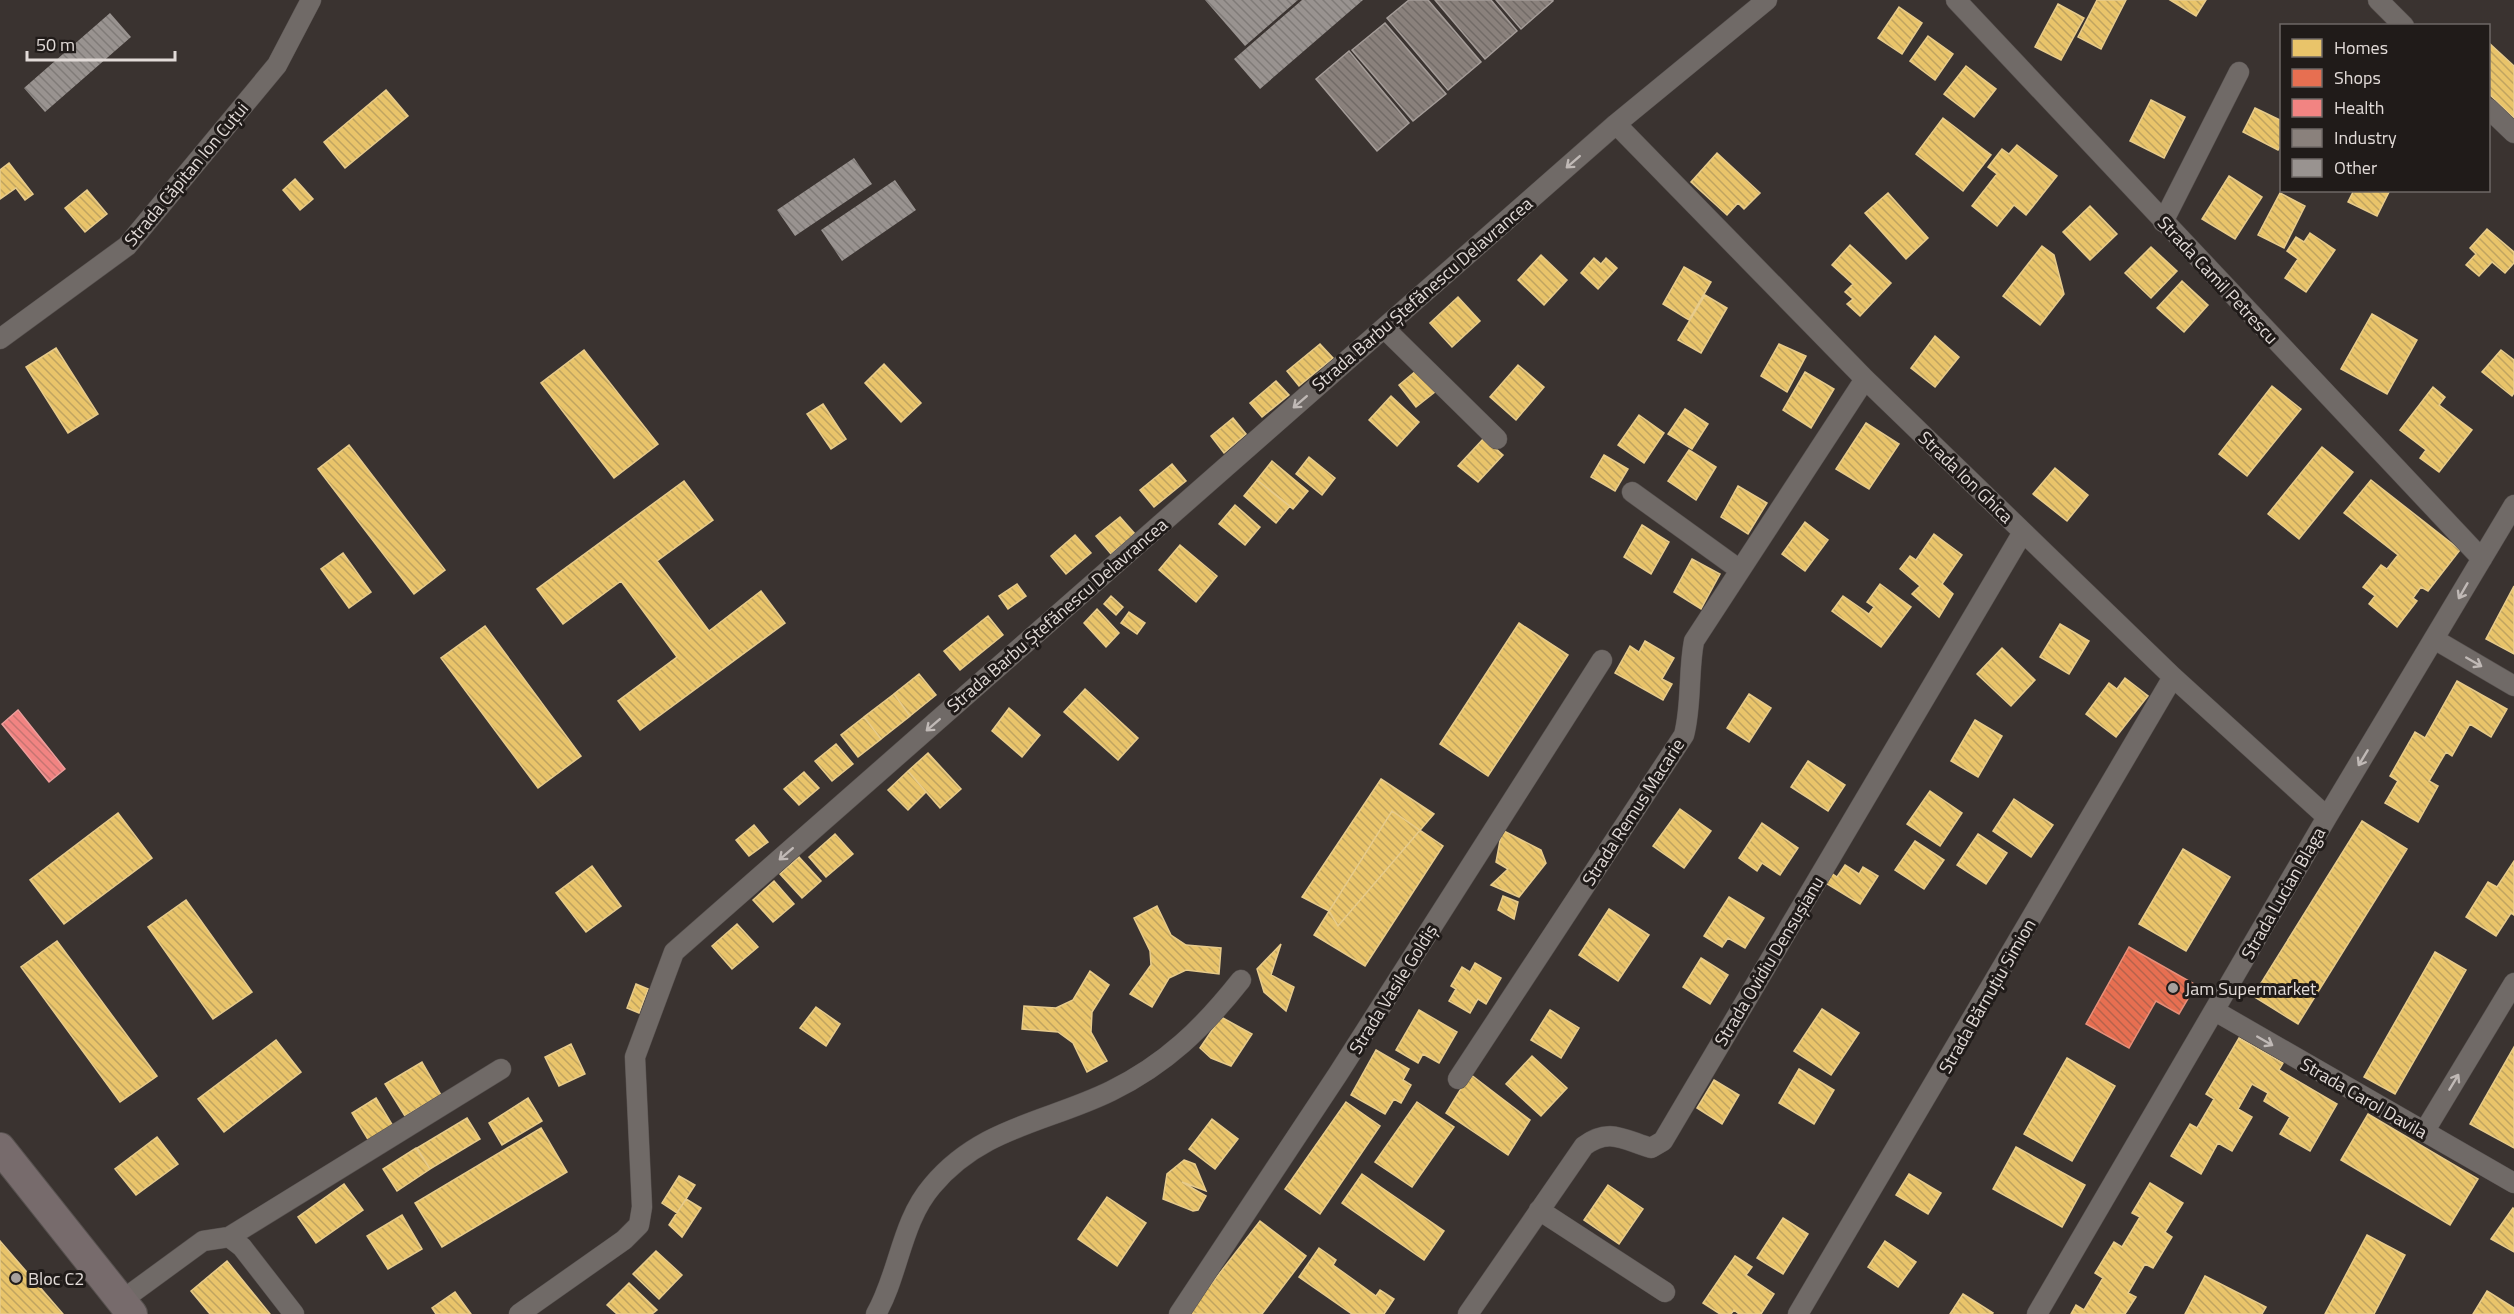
<svg xmlns="http://www.w3.org/2000/svg" width="2514" height="1314" font-family="'Titillium Web',sans-serif">
<defs>
<pattern id="homes-back-hatch" width="6" height="6" patternUnits="userSpaceOnUse" patternTransform="scale(1.5)"><rect width="6" height="6" fill="#e9c46a"/><path d="M-1 5l2 2M0 0l6 6M5-1l2 2" fill="none" stroke="#c0a460"/></pattern>
<pattern id="shops-back-hatch" width="6" height="6" patternUnits="userSpaceOnUse" patternTransform="scale(1.5)"><rect width="6" height="6" fill="#e76f51"/><path d="M-1 5l2 2M0 0l6 6M5-1l2 2" fill="none" stroke="#b6624c"/></pattern>
<pattern id="health-back-hatch" width="6" height="6" patternUnits="userSpaceOnUse" patternTransform="scale(1.5)"><rect width="6" height="6" fill="#f28482"/><path d="M-1 5l2 2M0 0l6 6M5-1l2 2" fill="none" stroke="#c67472"/></pattern>
<pattern id="industry-back-hatch" width="6" height="6" patternUnits="userSpaceOnUse" patternTransform="scale(1.5)"><rect width="6" height="6" fill="#8a817c"/><path d="M-1 5l2 2M0 0l6 6M5-1l2 2" fill="none" stroke="#726b67"/></pattern>
<pattern id="building-back-hatch" width="6" height="6" patternUnits="userSpaceOnUse" patternTransform="scale(1.5)"><rect width="6" height="6" fill="#999390"/><path d="M-1 5l2 2M0 0l6 6M5-1l2 2" fill="none" stroke="#807b78"/></pattern>
</defs>
<rect width="100%" height="100%" fill="#3a3330"/>
<path fill="url(#homes-back-hatch)" stroke="#e7cb8b" stroke-width="1.5" d="M2097 0H2126L2101 49 2078 37Z
M2170 0H2206L2196 16Z
M2058 4 2084 18 2061 60 2035 47Z
M1899 7 1922 23 1902 54 1878 38Z
M1928 36 1953 54 1935 80 1910 61Z
M2488 42 2514 66V118L2488 93Z
M1966 66 1996 89 1974 117 1944 94Z
M386 90 408 116 345 168 324 142Z
M2151 100 2185 117 2164 158 2130 141Z
M2255 108 2282 121V144L2278 150 2243 132Z
M1943 118 1991 155 1963 191 1916 154Z
M2017 145 2057 176 2026 215 2014 205 1997 226 1972 206 1997 174 1988 167 2002 149 2009 154Z
M1717 153 1760 193 1744 209 1738 203 1727 215 1691 182Z
M9 163 33 194 25 200 16 188 0 199V170Z
M2229 176 2262 197 2235 239 2202 219Z
M295 179 313 199 300 210 283 190Z
M87 190 107 214 85 232 65 208Z
M2354 190H2390L2377 216 2348 202Z
M1888 193 1928 238 1906 259 1865 213Z
M2280 193 2305 206 2284 248 2258 235Z
M2090 206 2117 234 2090 260 2063 232Z
M2487 229 2514 252V263L2505 273 2492 262 2479 276 2466 265 2476 254 2470 248Z
M2310 233 2335 250 2306 292 2285 278 2298 259 2287 251 2296 237 2304 242Z
M1850 245 1891 283 1860 316 1847 304 1853 299 1845 292 1853 284 1832 265Z
M2042 246 2054 255 2064 294 2040 325 2003 296Z
M2151 247 2177 271 2151 298 2125 273Z
M1541 255 1567 280 1544 305 1518 280Z
M1594 258 1601 264 1606 258 1617 268 1598 289 1581 273Z
M1684 267 1711 282 1689 320 1663 304Z
M2182 281 2208 305 2184 332 2157 308Z
M1705 295 1727 308 1701 353 1678 340Z
M1458 297 1480 321 1452 347 1430 323Z
M2372 314 2417 340 2387 394 2341 369Z
M1935 336 1959 357 1935 387 1911 368Z
M1320 344 1333 358 1299 386 1287 371Z
M1779 344 1806 356 1787 392 1761 376Z
M56 348 98 414 68 433 26 367Z
M584 350 658 444 614 478 541 383Z
M2501 350 2514 360V393L2512 396 2482 372Z
M884 364 921 403 901 422 865 383Z
M1518 365 1544 387 1516 420 1490 397Z
M1417 370 1435 392 1416 407 1399 385Z
M1805 372 1834 389 1811 428 1783 410Z
M1276 381 1289 395 1262 417 1250 403Z
M2272 386 2301 409 2247 476 2219 454Z
M2433 387 2445 397 2439 405 2472 430 2439 472 2420 458 2426 450 2400 430Z
M1391 396 1419 422 1397 446 1369 420Z
M823 404 846 439 831 449 807 414Z
M1685 409 1708 424 1692 449 1668 434Z
M1639 415 1664 433 1644 463 1618 445Z
M1233 418 1246 434 1224 453 1211 436Z
M1866 423 1899 444 1869 489 1836 469Z
M1484 438 1503 455 1478 482 1458 466Z
M349 445 445 570 414 594 318 469Z
M2322 447 2353 472 2299 539 2268 514Z
M1689 450 1716 467 1696 500 1668 481Z
M1604 455 1628 469 1615 491 1591 477Z
M1309 457 1335 478 1322 495 1296 474Z
M1272 461 1308 491 1293 509 1257 480Z
M1172 464 1186 481 1154 507 1140 490Z
M2055 468 2088 495 2067 521 2033 494Z
M1257 480 1290 506 1276 523 1244 496Z
M2371 480 2460 550 2428 591 2421 587 2413 598 2417 601 2397 627 2369 604 2375 596 2363 587 2381 565 2387 569 2398 555 2344 513Z
M684 481 713 520 657 561 709 631 761 591 785 623 640 730 618 701 677 657 621 581 563 624 537 589Z
M1738 486 1767 503 1748 534 1721 517Z
M1235 505 1260 527 1245 545 1219 524Z
M1120 517 1135 534 1111 554 1096 536Z
M1805 522 1828 540 1805 571 1782 554Z
M1642 525 1669 542 1651 574 1624 557Z
M1934 534 1962 555 1942 584 1953 594 1939 617 1912 594 1920 586 1900 569 1910 556 1916 560Z
M1075 535 1091 553 1066 574 1051 556Z
M1180 545 1217 576 1196 602 1159 570Z
M343 553 371 592 349 608 321 569Z
M1692 559 1720 574 1701 609 1674 592Z
M1017 584 1026 596 1008 609 999 596Z
M1880 584 1911 607 1881 647 1832 611 1843 596 1869 614 1874 607 1867 602Z
M2514 586V654L2486 639Z
M1111 596 1123 607 1116 615 1104 604Z
M1097 609 1119 633 1106 647 1084 623Z
M1129 612 1145 623 1137 634 1121 623Z
M988 616 1003 635 960 670 944 651Z
M1519 623 1568 655 1488 776 1440 744Z
M2060 624 2089 641 2069 674 2040 657Z
M485 626 581 756 538 788 441 658Z
M1645 641 1674 658 1662 679 1672 684 1663 700 1615 673 1630 646 1639 652Z
M2002 648 2035 680 2011 706 1977 674Z
M919 674 936 695 910 716 894 694Z
M2125 678 2148 696 2116 737 2086 714 2109 683 2117 689Z
M2457 681 2507 709 2491 737 2470 724 2452 756 2446 752 2429 781 2438 786 2418 822 2385 803 2398 781 2390 776 2415 732 2425 738Z
M1085 689 1138 738 1118 760 1064 712Z
M894 694 910 716 881 739 864 717Z
M1749 694 1771 708 1749 742 1727 728Z
M1009 708 1040 735 1022 757 992 731Z
M864 717 881 739 858 757 841 735Z
M1975 720 2002 736 1978 777 1951 761Z
M836 744 853 764 832 781 815 761Z
M928 753 961 789 940 808 908 771Z
M1808 761 1845 785 1828 811 1791 787Z
M908 771 926 792 908 810 888 790Z
M804 772 819 788 799 805 784 789Z
M1381 779 1434 814 1338 926 1329 911 1302 897Z
M1930 791 1962 813 1940 846 1907 824Z
M2014 799 2053 825 2031 857 1993 831Z
M1680 809 1711 831 1684 868 1653 846Z
M1392 811 1443 846 1365 966 1314 935Z
M118 813 152 858 64 924 30 880Z
M2362 821 2407 849 2298 1024 2253 996Z
M1762 823 1798 848 1780 875 1762 863 1757 871 1739 858Z
M754 825 768 842 749 856 736 840Z
M1502 830 1541 850 1546 863 1519 897 1491 885 1508 869 1496 862Z
M835 834 853 854 826 877 809 857Z
M1978 834 2007 853 1986 884 1957 865Z
M1915 841 1944 860 1924 889 1895 870Z
M2183 849 2230 877 2186 951 2139 924Z
M799 857 821 881 802 898 780 874Z
M2514 861V915L2511 913 2496 936 2466 917 2488 882 2497 887Z
M1845 865 1859 874 1863 867 1878 876 1860 904 1824 882 1830 872 1837 877Z
M592 866 621 906 586 932 556 893Z
M774 881 794 904 773 922 753 900Z
M1503 896 1518 902 1514 919 1498 910Z
M1729 897 1764 918 1745 948 1728 938 1722 947 1704 936Z
M186 900 252 992 213 1019 148 927Z
M1157 906 1171 935 1186 945 1221 948 1219 974 1186 970 1169 978 1152 1007 1130 994 1151 965 1150 951 1134 918Z
M1609 909 1649 935 1618 981 1579 955Z
M737 924 758 947 732 969 712 946Z
M57 941 157 1076 120 1102 21 967Z
M1281 944 1271 975 1294 987 1286 1011 1264 992 1257 969Z
M2435 952 2466 970 2395 1094 2364 1077Z
M1701 958 1728 975 1710 1004 1683 987Z
M1475 963 1501 978 1486 1004 1478 999 1470 1013 1449 1001 1456 989 1451 986 1462 967 1470 972Z
M1090 971 1109 985 1092 1012 1091 1032 1107 1061 1087 1072 1073 1043 1058 1032 1022 1029 1024 1006 1056 1008 1073 1000Z
M636 984 648 989 639 1013 627 1008Z
M816 1007 840 1024 826 1046 800 1028Z
M1822 1009 1859 1033 1831 1075 1794 1051Z
M1419 1010 1457 1032 1439 1063 1423 1054 1418 1063 1396 1050Z
M1550 1010 1579 1028 1561 1058 1531 1040Z
M1221 1017 1252 1034 1231 1066 1211 1058 1200 1048Z
M2239 1038 2283 1063 2279 1070 2337 1104 2310 1151 2280 1134 2290 1117 2264 1101 2268 1093 2252 1084 2238 1109 2252 1117 2232 1151 2218 1143 2201 1174 2171 1156 2190 1124 2197 1128 2214 1099 2206 1094Z
M276 1040 301 1072 224 1132 198 1099Z
M571 1044 585 1074 559 1086 545 1057Z
M2514 1047V1148L2470 1124Z
M1376 1050 1409 1069 1403 1080 1411 1085 1401 1103 1394 1099 1385 1114 1351 1095Z
M1532 1056 1567 1088 1541 1116 1506 1084Z
M2067 1058 2115 1086 2072 1161 2024 1134Z
M422 1062 441 1095 405 1116 385 1084Z
M1799 1069 1834 1090 1814 1124 1779 1103Z
M1470 1074 1530 1120 1508 1155 1446 1113Z
M1714 1080 1739 1095 1722 1124 1697 1108Z
M376 1098 393 1126 369 1141 352 1113Z
M528 1098 542 1121 502 1145 489 1123Z
M1346 1102 1380 1126 1320 1214 1285 1189Z
M1417 1102 1454 1127 1412 1187 1375 1162Z
M2368 1114 2478 1179 2450 1225 2341 1160Z
M467 1118 480 1139 430 1169 417 1148Z
M1212 1119 1238 1139 1215 1169 1189 1149Z
M541 1128 567 1172 442 1247 415 1203Z
M157 1137 178 1164 136 1195 115 1169Z
M2016 1147 2085 1185 2062 1227 1993 1189Z
M416 1148 430 1169 397 1191 383 1169Z
M1184 1160 1195 1164 1206 1191 1182 1182 1206 1196 1198 1210 1193 1211 1163 1199 1167 1174Z
M1362 1174 1444 1231 1424 1260 1342 1203Z
M1909 1174 1941 1193 1928 1214 1896 1195Z
M679 1176 695 1185 677 1213 662 1203Z
M2150 1183 2183 1203 2165 1232 2172 1237 2153 1268 2145 1264 2128 1293 2136 1297 2125 1314H2071L2076 1305 2084 1310 2103 1278 2095 1273 2114 1242 2122 1247 2140 1217 2132 1213Z
M344 1184 363 1210 316 1243 298 1217Z
M1608 1185 1643 1209 1619 1244 1584 1220Z
M1107 1197 1146 1223 1117 1266 1078 1239Z
M686 1199 701 1208 682 1237 669 1225Z
M2513 1208 2514 1209V1252L2491 1239Z
M402 1215 422 1249 388 1269 367 1236Z
M1783 1218 1808 1234 1783 1274 1757 1258Z
M1260 1221 1306 1256 1262 1314H1188Z
M2367 1235 2405 1255 2374 1314H2325Z
M0 1241 63 1314H0Z
M1885 1241 1916 1262 1898 1287 1868 1267Z
M1319 1248 1336 1260 1333 1265 1376 1296 1380 1290 1394 1299 1384 1314H1352L1299 1277Z
M656 1251 682 1275 659 1299 633 1274Z
M1735 1256 1752 1267 1746 1275 1774 1294 1761 1314H1739L1734 1310 1731 1314H1720L1703 1303Z
M227 1261 270 1314H210L191 1291Z
M2205 1276 2266 1307 2262 1314H2185Z
M629 1283 657 1310 652 1314H617L607 1305Z
M2487 1291 2514 1308V1314H2473Z
M455 1292 471 1314H436L432 1308Z
M1963 1294 1993 1313 1992 1314H1950Z"/>
<path fill="url(#shops-back-hatch)" stroke="#e68f7a" stroke-width="1.5" d="M2129 947 2196 985 2179 1014 2156 1001 2129 1048 2086 1024Z"/>
<path fill="url(#health-back-hatch)" stroke="#ed9e9c" stroke-width="1.5" d="M18 710 65 769 49 782 2 724Z"/>
<path fill="url(#industry-back-hatch)" stroke="#a49c98" stroke-width="1.5" d="M1409 0H1428L1481 62 1448 90 1387 18Z
M1435 0H1491L1517 31 1485 59Z
M1496 0H1553V1L1521 29Z
M1385 23 1446 94 1413 121 1352 50Z
M1349 51 1409 123 1377 151 1316 79Z"/>
<path fill="url(#building-back-hatch)" d="M1205 0H1298L1245 46Z
M1302 0H1363L1260 89 1234 59Z
M110 13 131 37 45 112 24 88Z
M854 158 872 184 795 236 777 210Z
M895 180 916 210 842 261 821 230Z"/>
<g fill="none" stroke-linecap="round" stroke-linejoin="round">
<defs>
<path id="street" d="M1956 0 2482 559
M2378 0 2404 26
M2488 108 2514 133
M1616 124 1865 379 2173 677 2327 817
M2163 222 2239 72
M1384 328 1497 439
M0 339 127 246 277 65 311 0
M1632 492 1740 570
M2434 639 2514 686
M2215 1011 2514 1183
M1458 1079 1684 735C1692 704 1688 672 1694 641L1865 379
M2424 1132 2514 983
M1539 1210 1665 1292
M229 1237 501 1069
M121 1301 203 1241 229 1237 242 1247 294 1314
M519 1314 624 1240 639 1225 642 1207 635 1057 674 952 1616 124 1767 0
M876 1314C899 1274 901 1222 932 1186 981 1127 1048 1122 1111 1091 1166 1064 1203 1028 1241 980
M1179 1314 1338 1074 1602 660
M1468 1314 1584 1146C1609 1127 1624 1140 1651 1148L1663 1141 2023 532
M1798 1314 2173 677
M2037 1314 2327 817 2514 505"/>
<path id="primary" d="M0 1148 132 1314"/>
</defs>
<use href="#street" stroke="#57514f" stroke-width="21"/>
<use href="#primary" stroke="#57514f" stroke-width="32"/>
<use href="#street" stroke="#706a67" stroke-width="20"/>
<use href="#primary" stroke="#776b6c" stroke-width="30"/>
</g>
<defs><path id="oneway-shaft" d="M-6 0H5M1.5-3L5.5 0L1.5 3" fill="none" stroke-width="1.6" stroke-linecap="round" stroke-linejoin="round" transform="scale(1.5)"/></defs>
<g stroke="#c0b9b6">
<use href="#oneway-shaft" transform="translate(1573 162) rotate(139)"/>
<use href="#oneway-shaft" transform="translate(1300 402) rotate(139)"/>
<use href="#oneway-shaft" transform="translate(2463 591) rotate(120)"/>
<use href="#oneway-shaft" transform="translate(2474 662) rotate(30)"/>
<use href="#oneway-shaft" transform="translate(933 725) rotate(139)"/>
<use href="#oneway-shaft" transform="translate(2363 758) rotate(121)"/>
<use href="#oneway-shaft" transform="translate(786 854) rotate(139)"/>
<use href="#oneway-shaft" transform="translate(2265 1041) rotate(30)"/>
<use href="#oneway-shaft" transform="translate(2454 1082) rotate(-59)"/>
</g>
<g fill="#a7a09d" stroke="#201b19" stroke-width="2">
<circle cx="2173" cy="988" r="6"/>
<circle cx="16" cy="1278" r="6"/>
</g>
<g text-anchor="middle" dominant-baseline="central" stroke-width="6" stroke-linejoin="round" paint-order="stroke">
<g font-size="18" fill="#e2dbd8" stroke="#201b19">
<text transform="translate(186 174) rotate(-50)">Strada Căpitan Ion Cuțui</text>
<text transform="translate(2218 280) rotate(47)">Strada Camil Petrescu</text>
<text transform="translate(1422 294) rotate(-41)">Strada Barbu Ștefănescu Delavrancea</text>
<text transform="translate(1966 477) rotate(44)">Strada Ion Ghica</text>
<text transform="translate(1057 615) rotate(-41)">Strada Barbu Ștefănescu Delavrancea</text>
<text transform="translate(1633 812) rotate(-57)">Strada Remus Macarie</text>
<text transform="translate(2283 893) rotate(-60)">Strada Lucian Blaga</text>
<text transform="translate(1769 961) rotate(-59)">Strada Ovidiu Densușianu</text>
<text transform="translate(1393 989) rotate(-58)">Strada Vasile Goldiș</text>
<text transform="translate(1987 996) rotate(-60)">Strada Bărnuțiu Simion</text>
<text transform="translate(2364 1098) rotate(30)">Strada Carol Davila</text>
</g>
<g font-size="18" fill="#e2dbd8" stroke="#201b19" text-anchor="start">
<text x="2185" y="988">Jam Supermarket</text>
<text x="28" y="1278">Bloc C2</text>
</g>
</g>
<rect x="2280" y="24" width="210" height="168" fill="#201b19" stroke="#6e6865" stroke-width="1.5"/>
<rect x="2292" y="39" width="30" height="18" fill="#e9c46a" stroke="#6e6865" stroke-width="1.5"/>
<text x="2334" y="54" font-size="18" fill="#e2dbd8">Homes</text>
<rect x="2292" y="69" width="30" height="18" fill="#e76f51" stroke="#6e6865" stroke-width="1.5"/>
<text x="2334" y="84" font-size="18" fill="#e2dbd8">Shops</text>
<rect x="2292" y="99" width="30" height="18" fill="#f28482" stroke="#6e6865" stroke-width="1.5"/>
<text x="2334" y="114" font-size="18" fill="#e2dbd8">Health</text>
<rect x="2292" y="129" width="30" height="18" fill="#8a817c" stroke="#6e6865" stroke-width="1.5"/>
<text x="2334" y="144" font-size="18" fill="#e2dbd8">Industry</text>
<rect x="2292" y="159" width="30" height="18" fill="#999390" stroke="#6e6865" stroke-width="1.5"/>
<text x="2334" y="174" font-size="18" fill="#e2dbd8">Other</text>
<path d="M27 51v9h148v-9" fill="none" stroke="#e2dbd8" stroke-width="3"/>
<text x="36" y="51" font-size="18" fill="#e2dbd8" stroke="#201b19" stroke-width="4.5" paint-order="stroke">50 m</text>
</svg>
